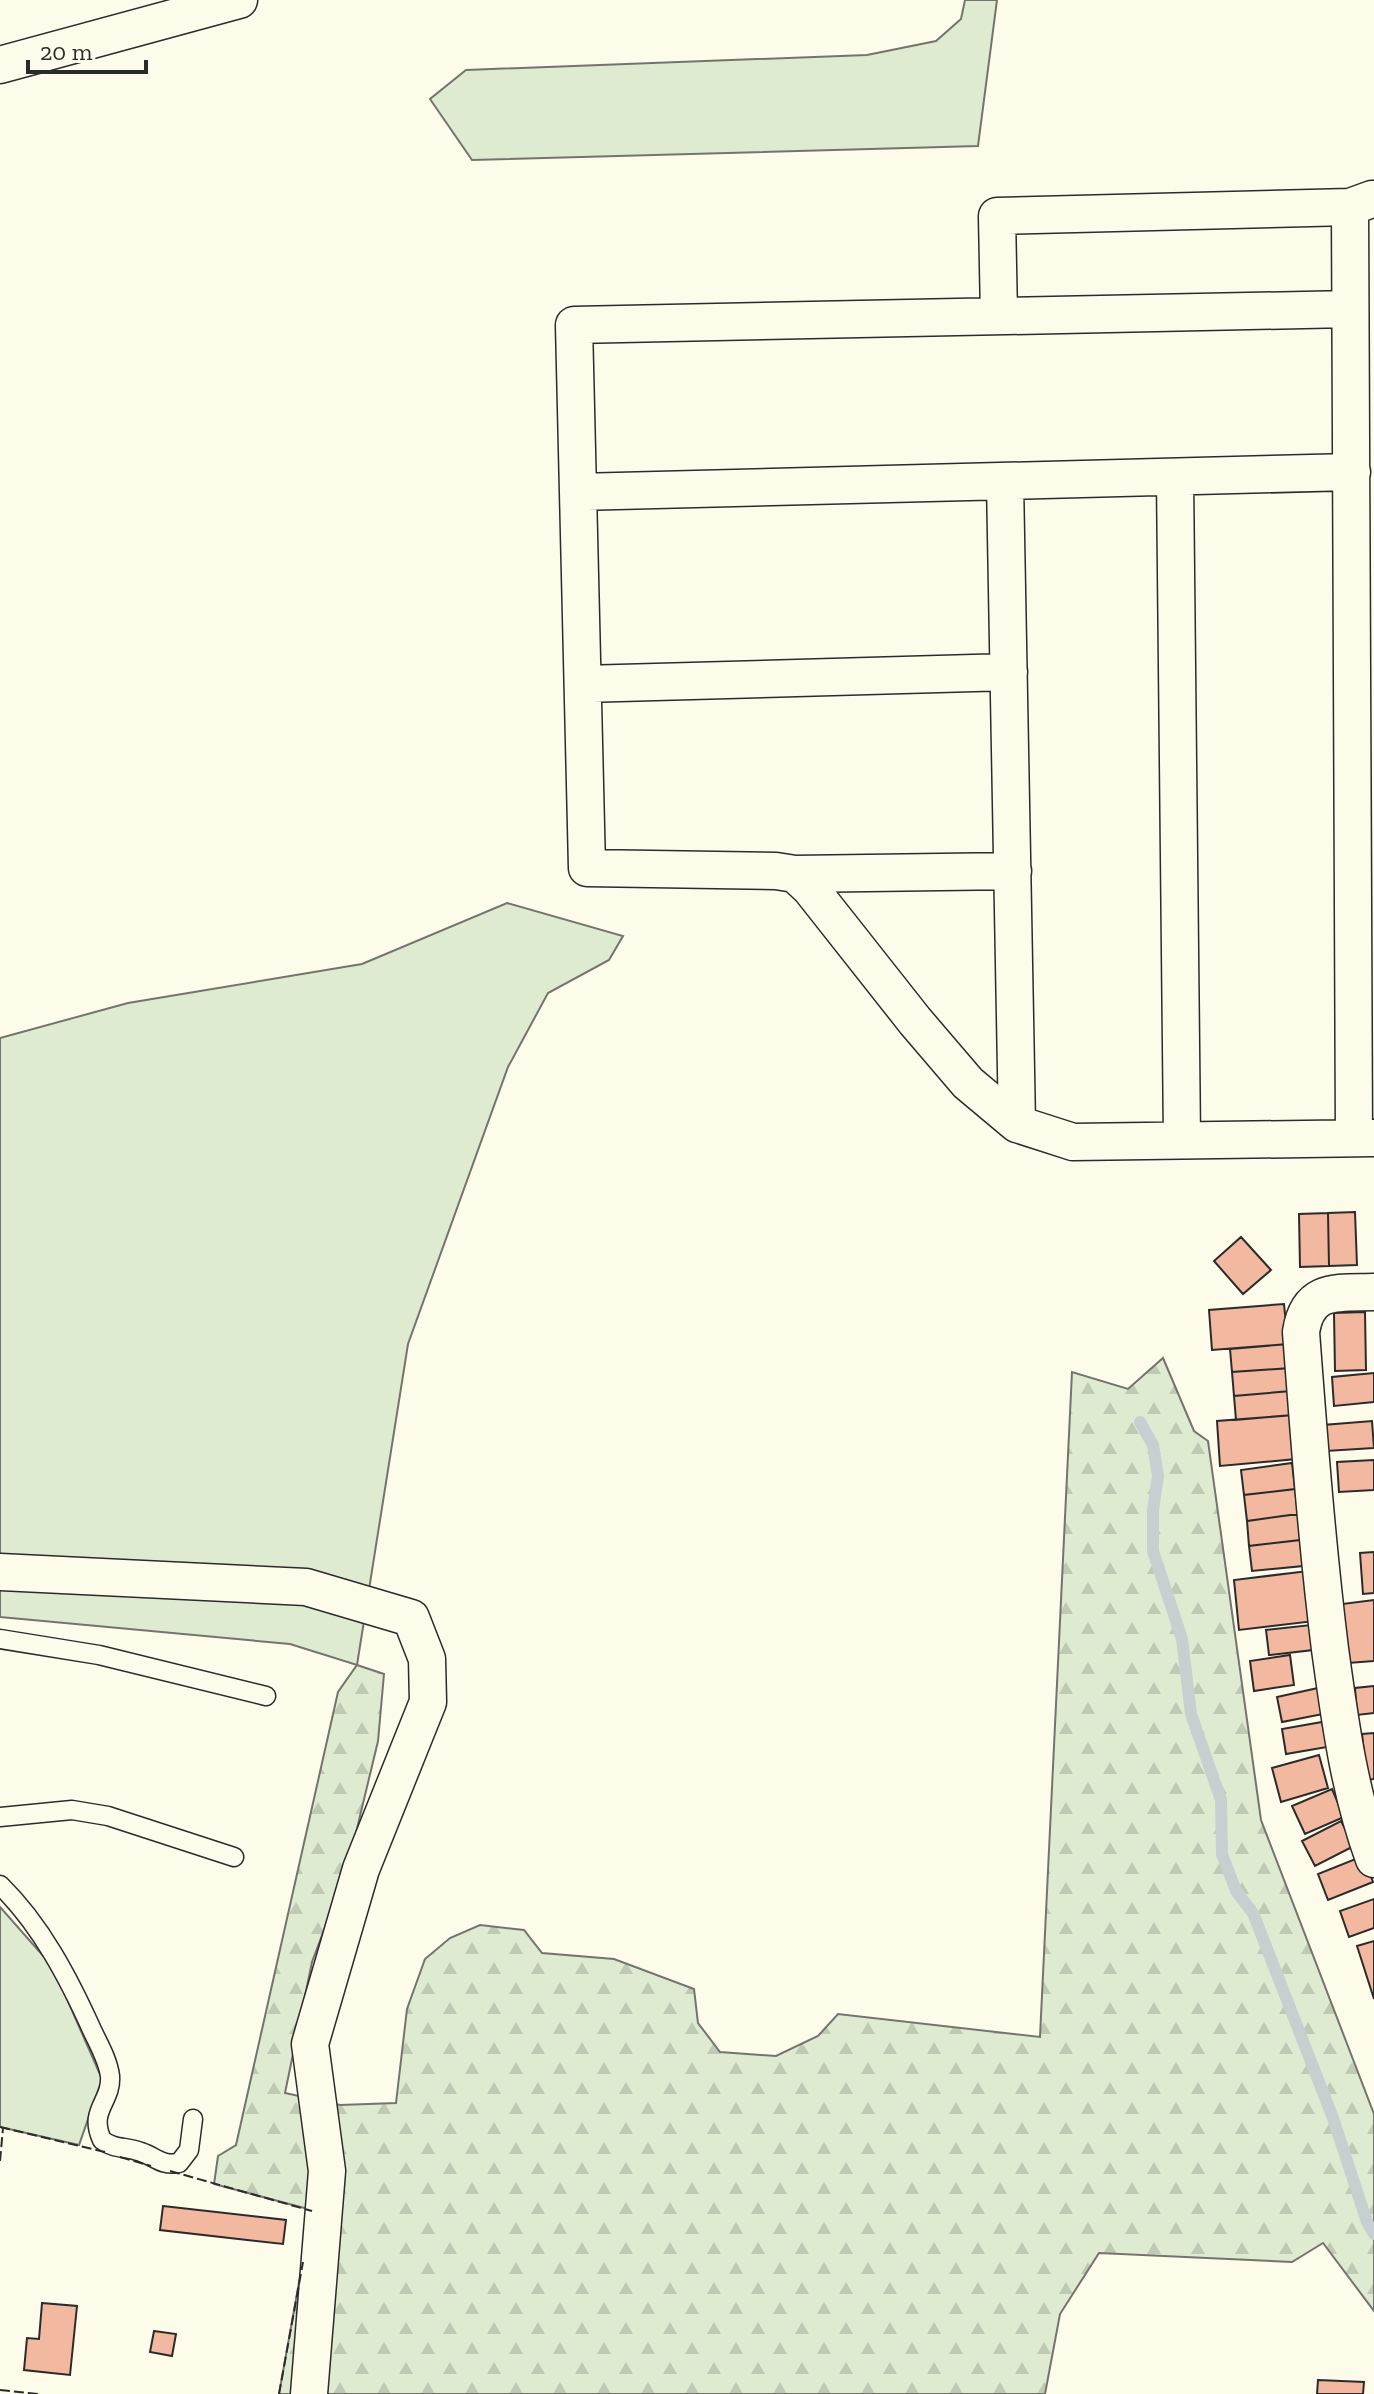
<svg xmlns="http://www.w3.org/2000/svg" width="1374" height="2394" font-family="'Zilla Slab',serif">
<defs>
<pattern id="forest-firs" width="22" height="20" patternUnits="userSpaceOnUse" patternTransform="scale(2)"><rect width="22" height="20" fill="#deebd1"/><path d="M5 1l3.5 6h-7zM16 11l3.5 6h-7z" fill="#bfcab4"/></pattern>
</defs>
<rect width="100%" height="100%" fill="#fdfbea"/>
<path fill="#deebd1" stroke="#74746e" stroke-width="2" d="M965 0H997L978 146 472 160 430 99 466 70 867 55 936 41 961 19Z
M507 903 623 936 609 960 548 993 508 1067 408 1344 357 1665 290 1644 0 1617V1038L128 1003 362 964Z
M0 1907 53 1967 102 2079 79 2145 0 2127Z"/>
<path fill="url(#forest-firs)" stroke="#74746e" stroke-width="2" d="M1163 1358 1194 1431 1208 1441 1261 1820 1374 2114V2311L1323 2243 1292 2262 1099 2253 1060 2314 1045 2394H279L312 2210 214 2184 218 2156 236 2145 338 1692 357 1665 384 1674 378 1741 348 1866 312 1962 285 2093 340 2105 396 2103 407 2009 425 1959 450 1938 480 1925 524 1930 542 1953 614 1959 694 1989 698 2023 720 2052 776 2056 818 2036 838 2014 1040 2037 1072 1372 1128 1389Z"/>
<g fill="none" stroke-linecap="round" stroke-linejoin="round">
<path stroke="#c7d0d0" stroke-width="12" d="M1140 1422 1153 1445 1158 1476 1153 1510V1551L1182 1639 1191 1714 1221 1800 1222 1854 1236 1891 1253 1913 1333 2118 1367 2222 1374 2234"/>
</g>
<path fill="#f2b8a0" stroke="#2b2b2b" stroke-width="2" d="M1355 1212 1357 1265 1329 1266 1328 1213Z
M1328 1213 1329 1266 1300 1267 1299 1214Z
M1241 1237 1271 1270 1243 1294 1214 1261Z
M1284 1304 1288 1344 1212 1350 1209 1310Z
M1365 1312 1366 1370 1335 1371 1334 1313Z
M1288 1344 1290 1368 1232 1372 1230 1349Z
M1290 1368 1291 1391 1234 1396 1232 1372Z
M1374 1373V1402L1334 1406 1332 1377Z
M1291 1391 1293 1415 1236 1420 1234 1396Z
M1293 1415 1296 1459 1220 1466 1217 1421Z
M1372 1421 1374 1448 1326 1451 1323 1425Z
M1374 1460V1490L1339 1492 1337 1462Z
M1292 1463 1295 1489 1244 1495 1241 1470Z
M1295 1489 1298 1514 1247 1521 1244 1495Z
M1298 1514 1300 1540 1249 1546 1247 1521Z
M1300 1540 1303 1566 1252 1571 1249 1546Z
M1374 1552V1593L1363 1594 1360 1553Z
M1308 1571 1315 1621 1239 1630 1234 1580Z
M1374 1600V1661L1348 1663 1342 1604Z
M1311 1625 1313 1650 1269 1655 1266 1630Z
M1290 1655 1294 1685 1254 1691 1250 1661Z
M1374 1686V1713L1357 1715 1355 1688Z
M1318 1688 1323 1714 1282 1722 1277 1697Z
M1322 1722 1327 1747 1286 1754 1282 1729Z
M1374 1733V1779L1367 1780 1362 1734Z
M1319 1755 1328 1788 1281 1802 1272 1768Z
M1332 1789 1344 1817 1305 1834 1292 1806Z
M1341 1821 1354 1846 1315 1866 1302 1841Z
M1363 1856 1373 1882 1328 1900 1318 1874Z
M1374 1899V1928L1349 1937 1340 1911Z
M1374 1941V1999L1357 1946Z
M163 2206 286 2220 283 2244 160 2230Z
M42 2303 77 2306 70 2375 24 2370 27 2338 39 2339Z
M154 2331 176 2334 172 2356 150 2352Z
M1318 2380 1364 2382 1363 2394H1317Z"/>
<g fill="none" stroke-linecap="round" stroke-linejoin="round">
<defs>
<path id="service" d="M0 1639 99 1655 266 1696
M0 1817 72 1810 108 1816 234 1857
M0 1885C41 1925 69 1979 92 2030 99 2045 108 2060 110 2076 112 2102 88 2110 102 2140 115 2150 126 2146 141 2152 156 2157 161 2166 179 2163L189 2150 193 2119"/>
<path id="minor" d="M0 65 239 0
M1350 207 1354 1138
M999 316 997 216 1350 207 1372 199
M1175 477 1182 1140
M1005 482 1017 1124
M578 492 1352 472
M583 684 1009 672
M1013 871 795 874 776 871 587 868 574 325 1349 309
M795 874 810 888 915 1021 968 1083 1017 1124 1073 1142 1374 1138
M1374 1292C1337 1293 1308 1287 1301 1332 1309 1438 1317 1544 1330 1649 1340 1721 1349 1791 1374 1859
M0 1572 306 1587 411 1618 427 1659 428 1702 361 1869 310 2044 327 2171 309 2394"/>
</defs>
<use href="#service" stroke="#2b2b2b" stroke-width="21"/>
<use href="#minor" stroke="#2b2b2b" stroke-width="39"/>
<use href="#service" stroke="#fdfbea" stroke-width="18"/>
<use href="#minor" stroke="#fdfbea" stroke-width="36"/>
<path stroke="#2b2b2b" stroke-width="2" stroke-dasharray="10 4" stroke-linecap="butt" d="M0 2127 109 2153
M120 2157 151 2166
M0 2161 3 2128
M170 2171 312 2211
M0 2390 38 2394
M279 2394 303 2262"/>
</g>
<path d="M28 60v12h118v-12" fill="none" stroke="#2b2b2b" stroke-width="4"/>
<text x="40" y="60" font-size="24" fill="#2b2b2b" stroke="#fdfbea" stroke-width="6" paint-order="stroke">20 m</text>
</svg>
